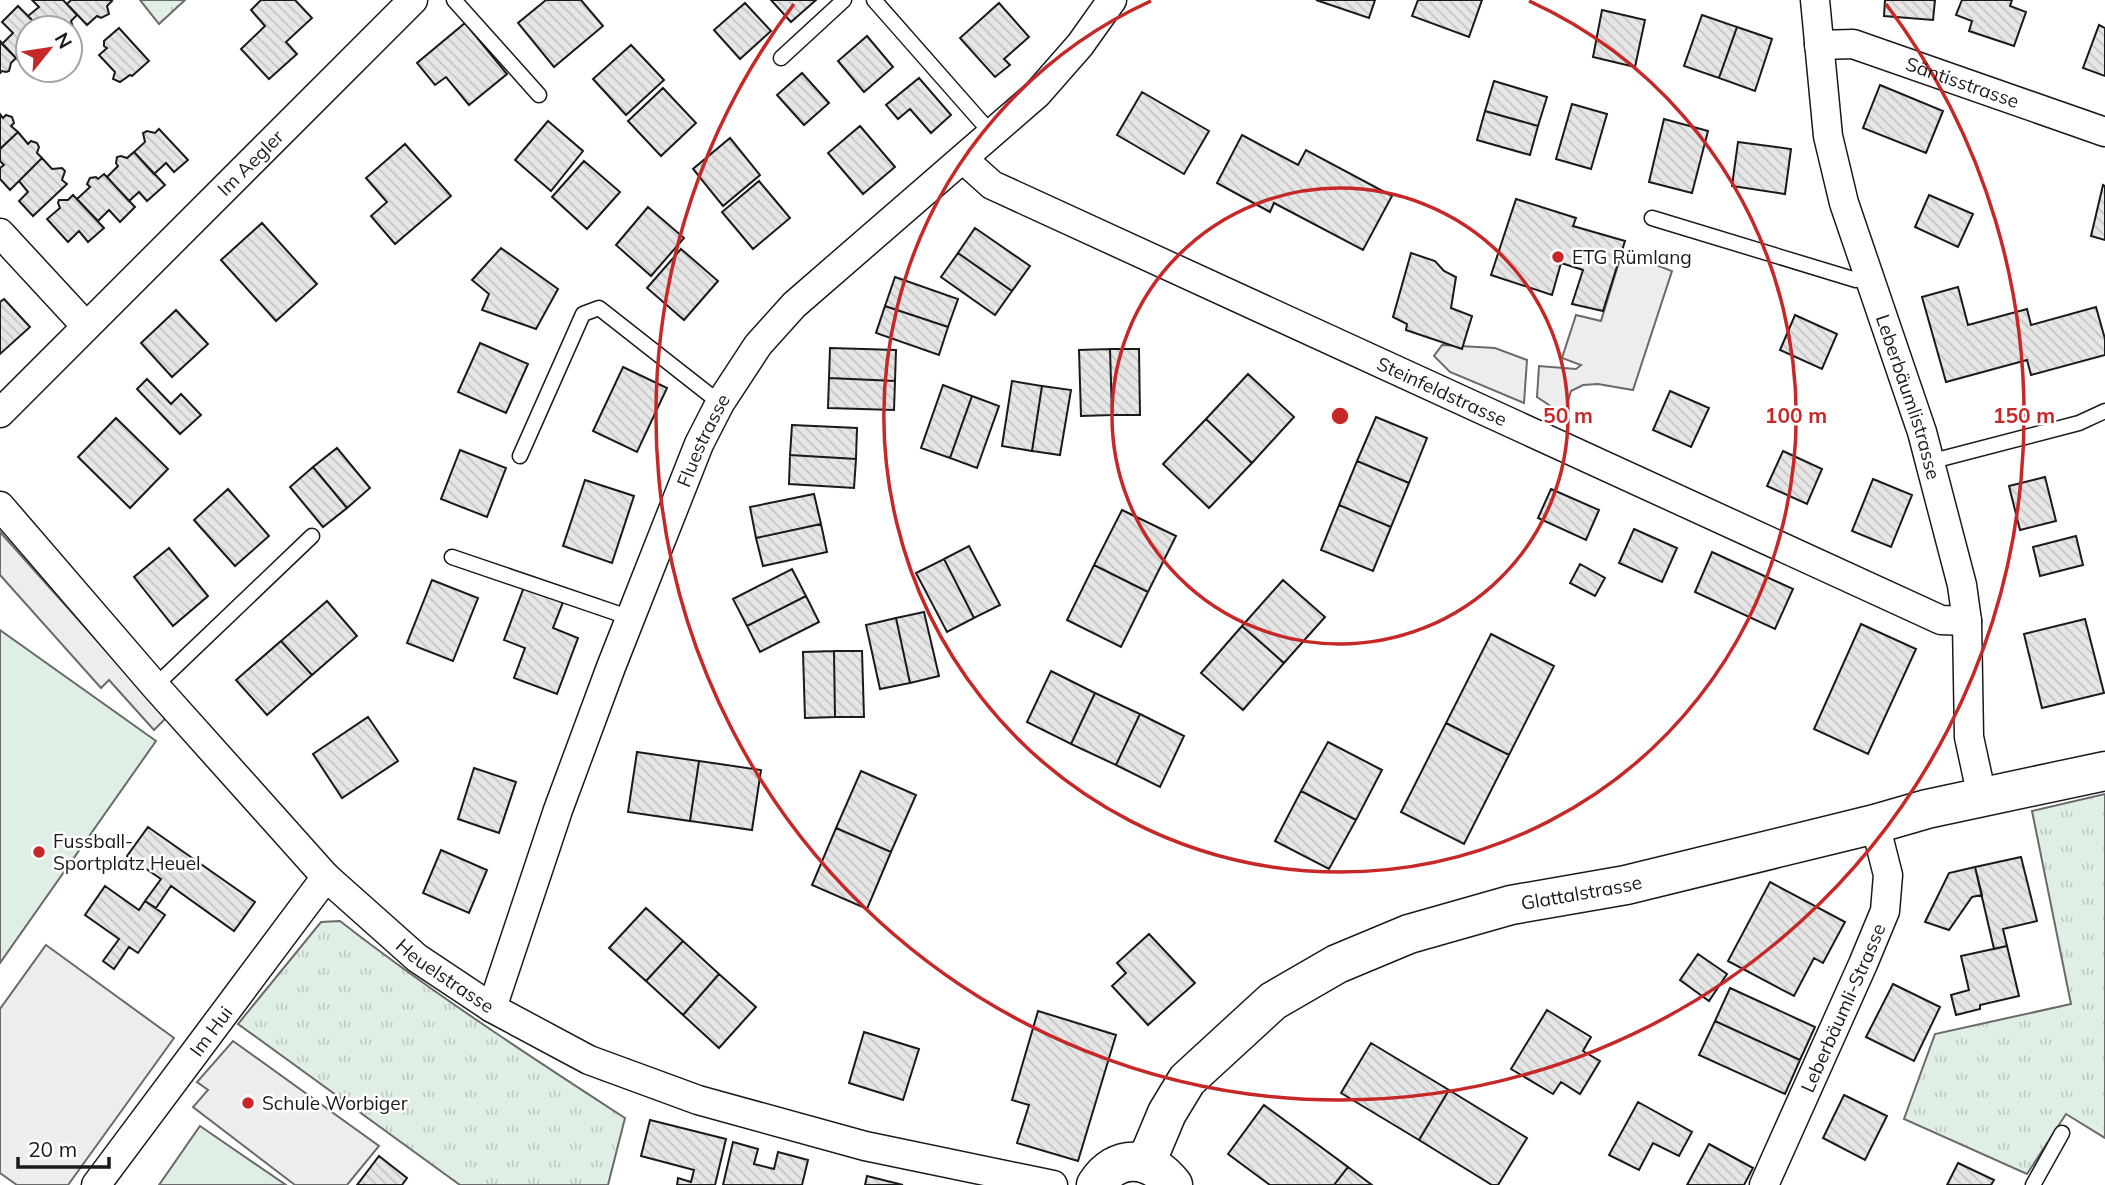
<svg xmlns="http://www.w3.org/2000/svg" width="2105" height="1185" font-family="Mulish,sans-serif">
<defs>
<pattern id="grass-tufts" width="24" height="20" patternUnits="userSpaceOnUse" patternTransform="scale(1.75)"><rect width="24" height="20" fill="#e0efe3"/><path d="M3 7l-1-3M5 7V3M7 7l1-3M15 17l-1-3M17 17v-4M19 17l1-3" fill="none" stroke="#c0ccc2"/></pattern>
<pattern id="building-back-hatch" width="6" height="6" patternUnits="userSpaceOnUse" patternTransform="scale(1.75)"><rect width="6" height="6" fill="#e6e6e6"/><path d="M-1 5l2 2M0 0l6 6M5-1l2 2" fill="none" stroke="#c5c5c5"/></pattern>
</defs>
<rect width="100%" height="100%" fill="#fff"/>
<path fill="url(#grass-tufts)" stroke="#6a6a6a" stroke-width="2" d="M140 0H185L159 24Z
M2105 794V1138L2066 1114 2027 1174 1904 1119 1935 1034 2071 1004 2032 811Z
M340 921C431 992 528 1055 625 1118L608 1185H460L238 1024 321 922Z"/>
<path fill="#e0efe3" stroke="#6a6a6a" stroke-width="2" d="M0 630 156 741 0 963Z
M200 1126 286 1185H159Z"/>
<path fill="#ededed" stroke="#6a6a6a" stroke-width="2" d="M1622 252 1672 271 1633 390 1598 384 1583 385 1571 391 1564 415 1537 397 1539 366 1576 369 1581 365 1562 358 1576 315 1601 321Z
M1442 345 1495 348 1527 360 1524 403 1450 372 1434 356Z
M0 532 166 718 154 730 109 680 101 688 0 575Z
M46 945 174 1038 68 1185H17L0 1173V1009Z
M233 1041 379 1146 347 1185H295L193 1107 208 1090 197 1082Z"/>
<path fill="url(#building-back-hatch)" stroke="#1a1a1a" stroke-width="2" d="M32 0H63L77 15 71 21 73 27 71 30 70 28H40L28 16 39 7Z
M71 0H110L112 1 107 6 109 14 101 18 97 16 87 25 67 4Z
M261 0H295L312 18 286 42 297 54 269 79 241 49 265 26 251 10Z
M546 0H581L603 26 554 67 518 23Z
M771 0H816L791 22Z
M1316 0H1375L1369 18Z
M1418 0H1482L1469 37 1412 16Z
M1885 0H1935L1933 20 1884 16Z
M1962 0H2012L2010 6 2026 12 2014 46 1969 31 1972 21 1956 15Z
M745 3 771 31 740 59 714 30Z
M999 3 1029 37 1004 59 1010 65 995 77 960 38Z
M18 6 40 28H28V62L24 66 2 44 13 33 2 22Z
M1602 10 1645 20 1635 67 1593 57Z
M1702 15 1737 27 1719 78 1684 66Z
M465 23 507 74 469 105 446 77 435 85 417 63Z
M2099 25 2105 28V76L2083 68Z
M1737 27 1772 39 1755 91 1719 78Z
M119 28 149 61 132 76 130 75 120 82 113 79 115 72 99 55 107 48 104 46V41Z
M867 36 893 67 864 92 838 61Z
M0 41 16 58 11 63 9 71 6 72 2 71 0 73Z
M631 45 664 80 626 115 593 79Z
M802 73 829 103 804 125 777 95Z
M919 78 951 115 931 133 910 109 898 119 886 105Z
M1494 81 1547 97 1538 126 1485 111Z
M1880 85 1943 111 1926 153 1863 128Z
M663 88 696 123 661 156 628 121Z
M1142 92 1209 131 1184 174 1117 135Z
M1572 104 1607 114 1591 169 1556 159Z
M1485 111 1538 126 1530 155 1477 140Z
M0 114 3 118 6 115 12 117 14 123 11 126 18 132 0 149Z
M1664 119 1708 131 1692 193 1649 182Z
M548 121 583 151 551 191 515 160Z
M860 126 895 167 863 194 828 153Z
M159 129 188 160 174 172 166 163 154 174 134 152 145 142 143 133 147 131 155 133Z
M18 132 28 144 31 141 37 143 39 147 37 153 42 158 10 190 0 179V168L4 165 0 161V149Z
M1242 135 1298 165 1306 150 1392 196 1363 250 1274 203 1270 212 1217 183Z
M730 138 760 175 723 206 693 169Z
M1738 142 1791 149 1785 194 1732 186Z
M405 144 451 196 395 244 371 216 387 202 366 178Z
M134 152 165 185 147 201 139 192 129 201 107 177 118 166 116 163 117 157 121 156 127 158Z
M42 158 52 169 62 168 65 171 62 180 67 184 33 216 19 201 28 192 19 181Z
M584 161 620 192 587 229 552 197Z
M104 174 135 207 120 222 109 210 98 221 77 199 90 187 87 184 90 178 96 177 98 179Z
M759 181 790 218 753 249 722 212Z
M2103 185 2105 186V240L2091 236Z
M73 195 104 228 88 242 79 231 68 242 47 219 60 208 58 203 59 200H68Z
M1929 195 1973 214 1958 247 1915 227Z
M1516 199 1576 218 1573 226 1625 241 1603 311 1572 304 1583 270 1561 263 1552 295 1491 275Z
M648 207 684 238 651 276 616 245Z
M262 223 317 284 276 321 221 260Z
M975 228 1030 266 1012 291 958 253Z
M501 248 558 289 536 329 482 310 489 294 472 280Z
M681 249 718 281 684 320 647 288Z
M958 253 1012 291 995 315 941 277Z
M1411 253 1435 261 1444 271 1456 277 1451 308 1472 316 1462 349 1406 330 1407 324 1393 317Z
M895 277 958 299 948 327 885 306Z
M1958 287 1968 325 2027 309 2031 325 2096 307 2105 339V355L2031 375 2027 360 1946 382 1922 297Z
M4 299 30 327 0 354V302Z
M885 306 948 327 939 355 876 333Z
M176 310 208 344 172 377 141 343Z
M1795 315 1837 334 1822 369 1780 350Z
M480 343 528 364 506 413 458 392Z
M830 348 896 350 895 381 829 378Z
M1110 349 1112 415 1081 416 1079 350Z
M1110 349H1139L1140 415H1112Z
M623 367 667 388 637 452 593 431Z
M1248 374 1294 417 1252 463 1206 419Z
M829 378 895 381 894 410 828 408Z
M147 379 171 404 181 394 201 415 180 434 137 389Z
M1012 381 1042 386 1032 451 1002 446Z
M943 385 972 396 950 458 921 448Z
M1042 386 1071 390 1060 455 1032 451Z
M1670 391 1709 408 1691 447 1653 430Z
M972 396 999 406 977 468 950 458Z
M1376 417 1427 438 1409 483 1357 461Z
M116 418 168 469 130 508 78 457Z
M1206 419 1252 463 1209 508 1163 464Z
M792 425 857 428 856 459 790 455Z
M337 448 370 488 347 508 313 467Z
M460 450 506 468 487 517 441 499Z
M1783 451 1822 469 1807 504 1767 486Z
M790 455 856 459 854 488 789 484Z
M1357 461 1409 483 1391 527 1339 505Z
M313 467 347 508 323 527 290 487Z
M2045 477 2056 521 2020 530 2009 486Z
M1873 479 1912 495 1891 547 1852 531Z
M585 480 634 496 612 563 563 546Z
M228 489 269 536 235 566 194 520Z
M1551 489 1599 510 1586 540 1538 518Z
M814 494 821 524 756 538 750 507Z
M1339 505 1391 527 1373 571 1321 550Z
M1122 510 1176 536 1148 592 1094 565Z
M821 524 827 552 763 566 756 538Z
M1634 529 1677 548 1662 582 1619 563Z
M2076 536 2083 565 2040 576 2033 547Z
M969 546 1000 605 974 618 944 559Z
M169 548 208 596 173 626 134 577Z
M1712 552 1793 589 1775 629 1695 592Z
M944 559 974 618 947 632 916 573Z
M1580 564 1605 578 1595 596 1570 583Z
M1094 565 1148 592 1121 647 1067 620Z
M792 569 806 596 747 626 733 599Z
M432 580 478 598 453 661 407 643Z
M1283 580 1325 617 1284 663 1242 626Z
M524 587 563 602 553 628 578 638 557 694 514 678 525 648 504 640Z
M806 596 819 622 760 652 747 626Z
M327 601 357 636 312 675 281 641Z
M924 612 939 676 910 683 896 618Z
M896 618 910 683 880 689 866 625Z
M2085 619 2104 693 2042 708 2024 634Z
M1861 624 1916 649 1868 754 1814 729Z
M1242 626 1284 663 1243 710 1201 673Z
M1491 634 1554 666 1509 755 1446 723Z
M281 641 312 675 267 715 236 680Z
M834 651 835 717 805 718 803 652Z
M834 651H862L864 717H835Z
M1051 671 1095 693 1071 744 1027 722Z
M1095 693 1140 714 1116 765 1071 744Z
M1140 714 1184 736 1160 787 1116 765Z
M368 717 398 761 342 798 313 754Z
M1446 723 1509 755 1464 844 1401 812Z
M1328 742 1382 770 1356 820 1301 791Z
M637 752 699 761 690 821 628 812Z
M699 761 761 770 752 830 690 821Z
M474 768 516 782 499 833 458 819Z
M861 771 916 795 891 852 836 828Z
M1301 791 1356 820 1329 869 1275 841Z
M148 827 255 902 234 931 171 886 156 908 145 901 161 879 127 856Z
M836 828 891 852 867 909 812 885Z
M441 850 487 870 469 913 423 893Z
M2021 857 2037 921 2003 929 2007 946 1994 949 1975 867Z
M1975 867 1982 895 1972 897 1949 930 1925 922 1949 873Z
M1770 882 1845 922 1823 963 1814 958 1794 996 1728 961Z
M105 886 139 910 145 901 165 915 138 953 129 947 114 969 103 961 119 939 85 915Z
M646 908 683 941 646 981 609 948Z
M1149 934 1195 983 1148 1025 1112 986 1126 973 1117 963Z
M683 941 719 974 683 1015 646 981Z
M2007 946 2019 996 1980 1005V1009L1956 1015 1951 995 1969 990 1961 956Z
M1698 954 1727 974 1709 1001 1680 980Z
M719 974 756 1007 719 1048 683 1015Z
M1893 984 1940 1007 1914 1061 1866 1037Z
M1730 988 1815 1027 1800 1060 1715 1021Z
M1547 1010 1591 1037 1583 1051 1600 1061 1580 1094 1561 1082 1553 1094 1511 1069Z
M1038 1011 1116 1035 1078 1161 1017 1143 1029 1105 1012 1100Z
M1715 1021 1800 1060 1785 1094 1699 1055Z
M864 1032 919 1049 903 1100 849 1083Z
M1371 1043 1449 1090 1419 1140 1341 1093Z
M1449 1090 1527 1138 1498 1185H1492L1419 1140Z
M1844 1095 1887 1116 1865 1160 1823 1138Z
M1638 1102 1692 1132 1679 1156 1653 1143 1639 1170 1609 1155Z
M1264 1105 1348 1167 1334 1185H1270L1228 1154Z
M650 1120 726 1139 715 1185H677L678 1178 691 1182 694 1170 641 1156Z
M733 1142 758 1149 754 1164 774 1169 778 1152 808 1160 802 1185H723Z
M1709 1144 1753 1168 1744 1185H1687Z
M379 1156 407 1178 402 1185H357Z
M1958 1163 1994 1180 1991 1185H1947Z
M1348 1167 1372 1185H1334Z
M867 1176 903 1185H865Z"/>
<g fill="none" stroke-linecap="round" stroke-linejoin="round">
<defs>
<path id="lane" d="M454 0 539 95
M874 0 992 134
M781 58 844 0
M1652 218 1856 280 1869 279
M520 456 583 314 599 308 720 403
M1929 462 2079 423 2105 411
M452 557 631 618
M155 686 312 536
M2033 1185 2062 1133"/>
<g id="street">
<path id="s1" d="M1815 0 1828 136 1844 203 1922 432 1962 585 1967 621 1969 737 1982 797"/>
<path id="s2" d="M1819 45 1853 44 2105 132"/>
<path id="s3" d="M963 159 992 185 1941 620 1967 621"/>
<path d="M0 233 86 326"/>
<path id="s4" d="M0 413 413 0"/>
<path id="s5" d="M0 506 155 686 326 877 417 958 492 1008 589 1060 698 1100 865 1146 1053 1185"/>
<path id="s6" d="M492 1008 558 810 611 667 699 444 720 403 758 345 794 305 1037 94 1080 45 1112 0"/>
<path id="s7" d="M96 1185 326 877"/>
<path id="s8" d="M1764 1185 1863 964 1885 911 1888 875 1875 824"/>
</g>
<g id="secondary">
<path id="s9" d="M1146 1163 1167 1113 1187 1080 1273 1001 1337 964 1409 934 1511 905 1626 885 1875 824 1927 809 2105 771"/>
<path d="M1096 1185C1117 1152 1151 1156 1173 1185"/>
</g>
</defs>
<use href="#lane" stroke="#1a1a1a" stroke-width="17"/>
<use href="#street" stroke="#1a1a1a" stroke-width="31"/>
<use href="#secondary" stroke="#1a1a1a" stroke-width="41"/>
<use href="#lane" stroke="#fff" stroke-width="14"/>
<use href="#street" stroke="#fff" stroke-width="28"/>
<use href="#secondary" stroke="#fff" stroke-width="38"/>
</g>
<g fill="none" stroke="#c62828" stroke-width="3.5">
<circle cx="1340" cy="416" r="228"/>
<path d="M1529 1A456 456 0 1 1 1151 1"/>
<path d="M1886 4A684 684 0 1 1 794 4"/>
</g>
<g fill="#c62828" stroke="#fff" stroke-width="2.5">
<circle cx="1558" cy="257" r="7"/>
<circle cx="39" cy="852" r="7"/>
<circle cx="248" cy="1103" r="7"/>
</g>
<g text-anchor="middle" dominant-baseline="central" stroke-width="5" stroke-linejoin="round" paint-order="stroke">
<g font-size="19" fill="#1a1a1a" stroke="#fff">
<text stroke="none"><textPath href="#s2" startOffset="150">Säntisstrasse</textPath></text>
<text stroke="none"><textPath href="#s4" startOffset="354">Im Aegler</textPath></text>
<text stroke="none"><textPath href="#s3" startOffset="534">Steinfeldstrasse</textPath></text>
<text stroke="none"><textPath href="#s1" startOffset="410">Leberbäumlistrasse</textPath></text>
<text stroke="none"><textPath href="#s6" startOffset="606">Fluestrasse</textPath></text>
<text stroke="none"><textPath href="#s9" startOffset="539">Glattalstrasse</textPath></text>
<text stroke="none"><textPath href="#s5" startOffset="649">Heuelstrasse</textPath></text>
<text stroke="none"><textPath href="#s8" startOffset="194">Leberbäumli-Strasse</textPath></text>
<text stroke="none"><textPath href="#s7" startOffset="192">Im Hui</textPath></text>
</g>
<g font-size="19" fill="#1a1a1a" stroke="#fff" text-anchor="start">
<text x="1572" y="257">ETG Rümlang</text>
<text x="53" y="841">Fussball-<tspan x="53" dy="22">Sportplatz Heuel</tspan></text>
<text x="262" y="1103">Schule Worbiger</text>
</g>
</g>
<circle cx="1340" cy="416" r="10" fill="#c62828" stroke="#fff" stroke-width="3.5"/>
<g font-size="21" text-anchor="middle" font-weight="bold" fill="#c62828" stroke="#fff" stroke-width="5" stroke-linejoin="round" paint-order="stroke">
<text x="1568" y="423">50 m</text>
<text x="1796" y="423">100 m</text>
<text x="2024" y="423">150 m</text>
</g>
<g transform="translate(49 49) rotate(60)"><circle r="33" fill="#ffffff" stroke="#a3a3a3" stroke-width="2"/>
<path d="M0-5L12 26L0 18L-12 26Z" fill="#c62828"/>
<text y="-10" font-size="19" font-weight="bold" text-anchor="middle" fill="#1a1a1a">N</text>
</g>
<path d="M18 1157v10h91v-10" fill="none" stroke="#1a1a1a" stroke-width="3.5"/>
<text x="28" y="1157" font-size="21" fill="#1a1a1a" stroke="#ffffff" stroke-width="5" paint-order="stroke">20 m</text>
</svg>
